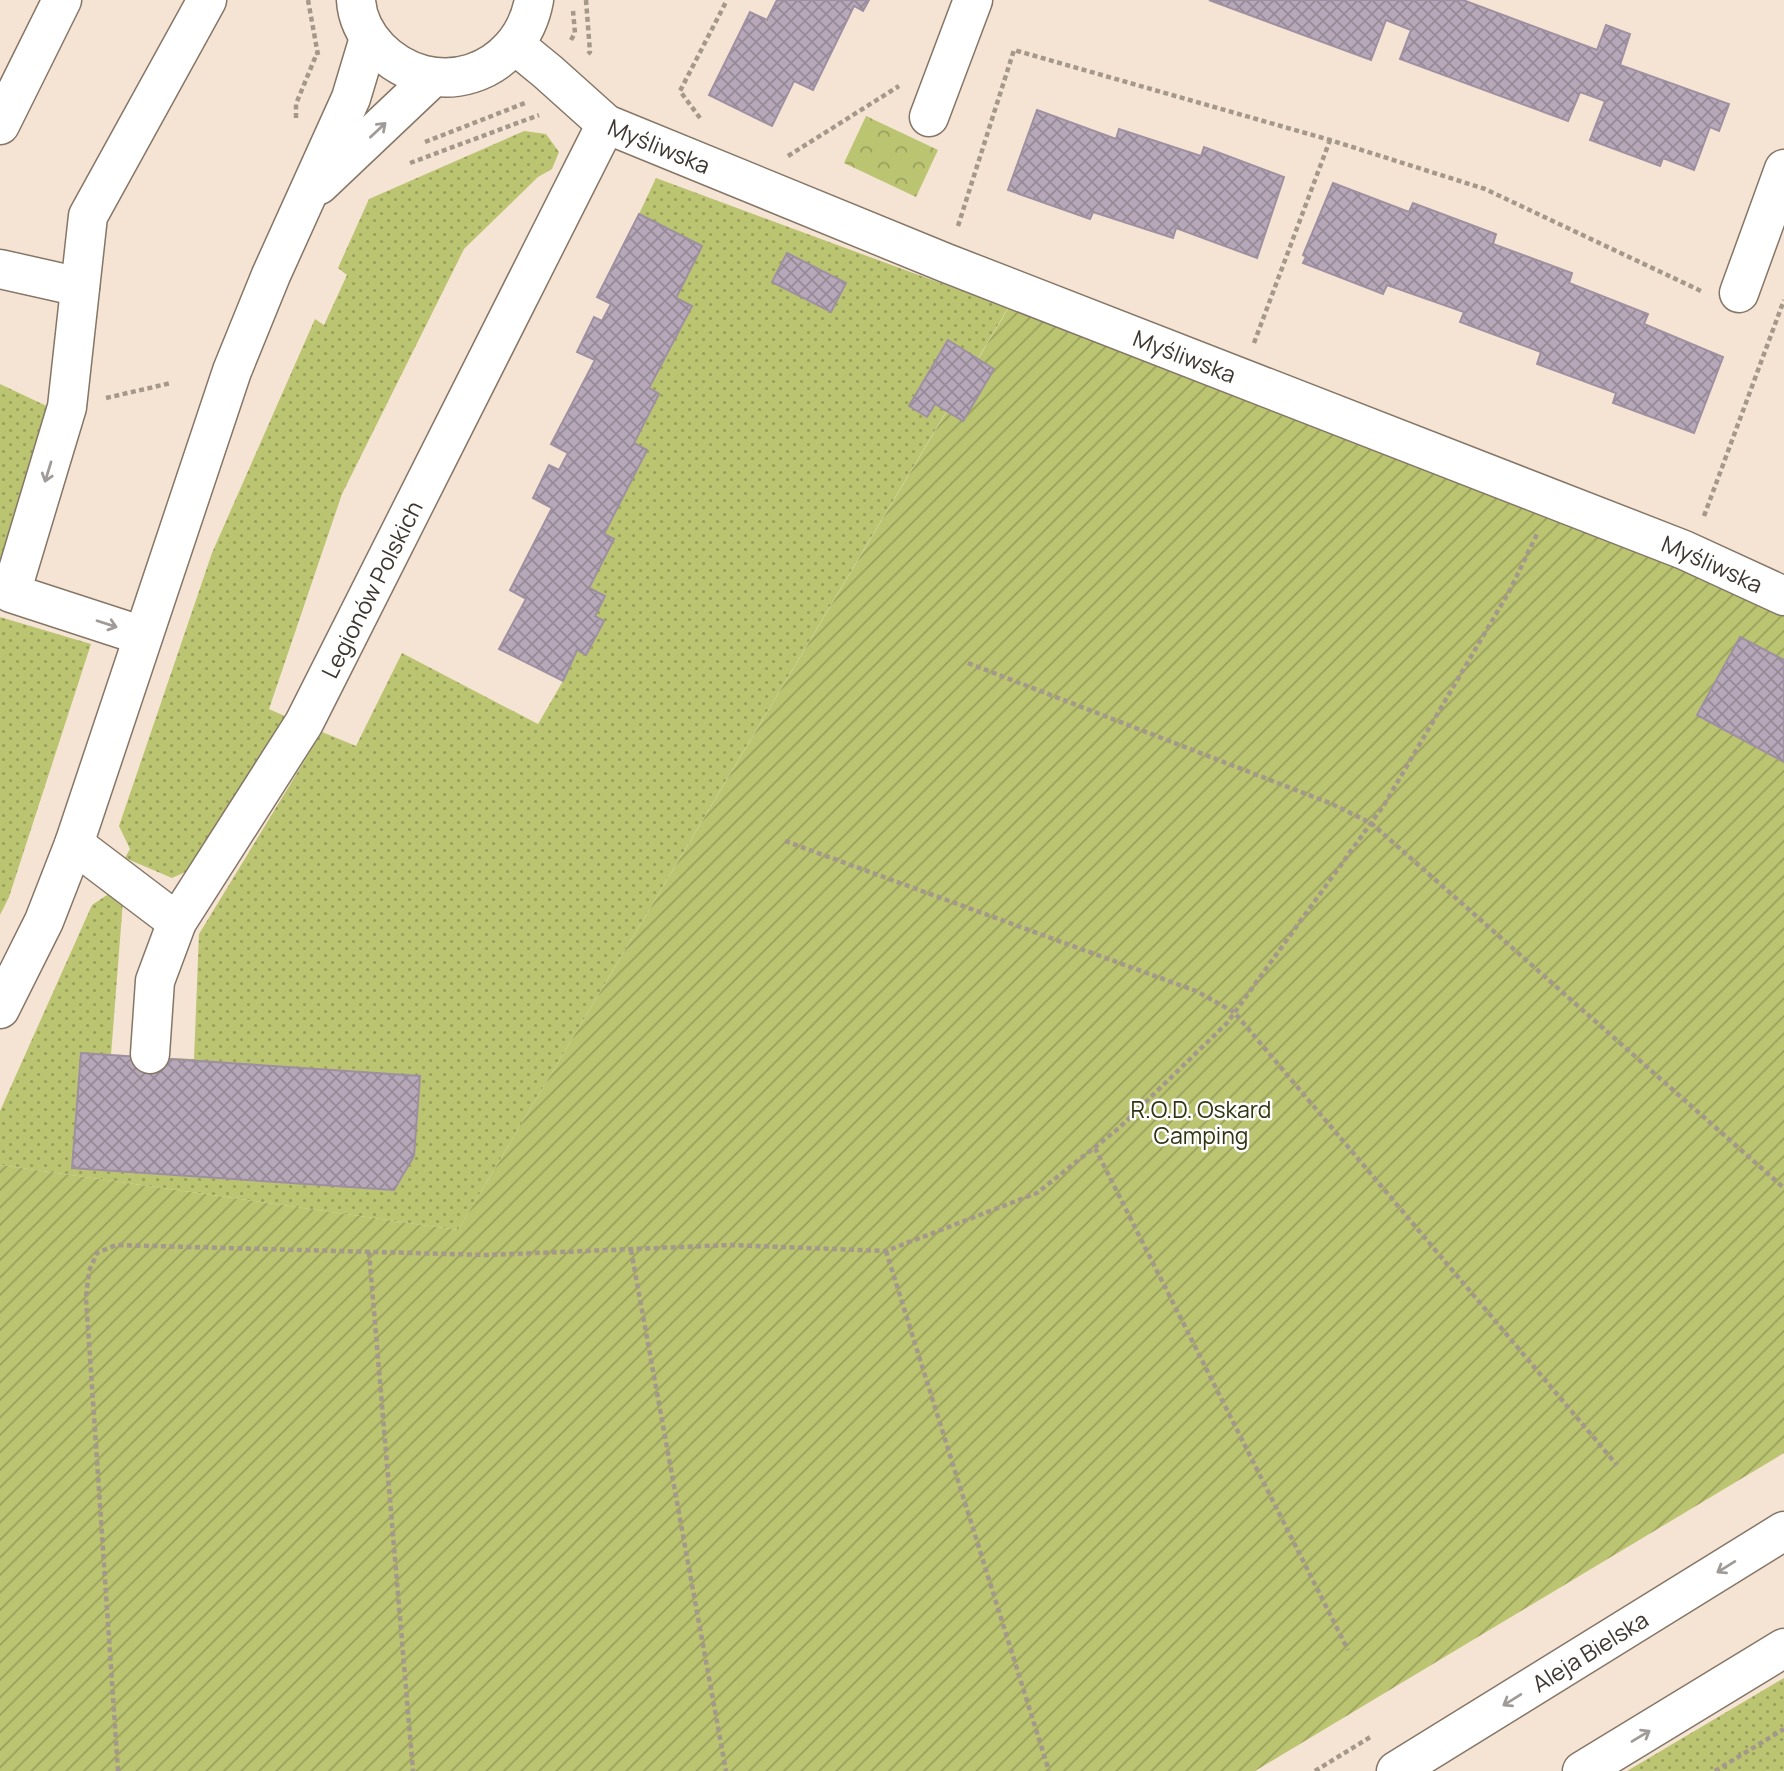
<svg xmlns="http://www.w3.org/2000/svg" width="1784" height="1771" font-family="Manrope,sans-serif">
<defs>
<pattern id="grass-dots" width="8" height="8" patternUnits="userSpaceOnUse" patternTransform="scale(1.75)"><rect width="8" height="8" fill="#bbc471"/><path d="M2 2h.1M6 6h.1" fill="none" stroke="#99a05d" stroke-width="1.8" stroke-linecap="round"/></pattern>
<pattern id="park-crowns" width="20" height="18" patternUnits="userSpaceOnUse" patternTransform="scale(1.75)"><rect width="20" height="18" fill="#bbc471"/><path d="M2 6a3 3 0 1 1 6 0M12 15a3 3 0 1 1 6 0" fill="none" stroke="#99a05d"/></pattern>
<pattern id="garden-furrows" width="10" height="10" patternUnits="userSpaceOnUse" patternTransform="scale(1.75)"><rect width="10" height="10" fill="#bbc471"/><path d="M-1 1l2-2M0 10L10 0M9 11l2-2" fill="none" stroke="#99a05d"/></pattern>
<pattern id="building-cross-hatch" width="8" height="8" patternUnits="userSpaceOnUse" patternTransform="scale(1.75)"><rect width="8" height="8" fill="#b7a8b9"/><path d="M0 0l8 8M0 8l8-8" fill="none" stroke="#968a97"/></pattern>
</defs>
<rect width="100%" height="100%" fill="#f5e4d3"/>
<path fill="url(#grass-dots)" d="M524 131 546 134 559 152 552 169 538 177 464 249 342 494 269 709 289 718 197 867 172 878 125 858 130 849 119 826 212 553 315 319 324 325 347 275 338 268 369 199Z
M656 178 1008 308 458 1230 0 1165V1111L92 905 110 893 123 901 111 1055 194 1059 199 934 322 732 356 746 402 653 538 724 563 681 556 601 676 298 702 246 639 214Z
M0 384 53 409 0 601Z
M0 617 91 644 9 897 0 915Z
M1784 1678V1771H1627Z"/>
<path fill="url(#park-crowns)" d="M866 116 938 150 916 197 844 163Z"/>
<path fill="url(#garden-furrows)" d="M1015 297 1784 609V1453L1255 1771H0V1165L458 1230Z"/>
<path fill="url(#building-cross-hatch)" stroke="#9e90a1" stroke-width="2" d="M777 0H869L863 11 854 6 813 90 794 81 772 126 709 95 750 12 767 20Z
M1209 0H1463L1597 50 1606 25 1630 34 1620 65 1729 104 1719 131 1710 127 1694 170 1663 158 1660 166 1590 140 1605 101 1580 92 1568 121 1400 59 1411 30 1386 20 1371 60Z
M1037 110 1116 139 1119 129 1201 156 1204 147 1284 177 1257 258 1176 228 1173 238 1093 212 1090 219 1008 190Z
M1333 183 1409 212 1413 203 1496 234 1493 244 1572 273 1569 283 1648 314 1644 324 1723 357 1694 433 1613 403 1616 393 1537 364 1541 352 1460 322 1464 312 1387 285 1383 294 1303 263 1306 257 1303 255Z
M639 214 702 246 676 298 692 306 649 388 659 394 634 443 647 450 604 534 614 539 589 588 605 596 595 616 604 621 586 655 577 650 563 681 499 649 526 599 510 590 552 508 533 498 549 465 559 470 568 453 551 444 595 360 577 352 594 317 602 321 611 304 597 297Z
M787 253 846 283 831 312 772 282Z
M948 340 994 369 963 421 935 404 927 417 909 406Z
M1740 637 1784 660V762L1697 715Z
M81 1053 420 1076 414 1156 394 1190 72 1168Z"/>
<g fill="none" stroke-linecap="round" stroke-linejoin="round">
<defs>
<g id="minor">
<path d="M356 0C357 18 366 35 378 48 433 104 520 76 534 0"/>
<path id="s1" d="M515 45 548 72 606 124 946 263 1684 550 1784 596"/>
<path d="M929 117 973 0"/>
<path d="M0 125 62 0"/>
<path d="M319 185 433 77"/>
<path d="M0 269 80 287"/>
<path d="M1739 293 1784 169"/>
<path d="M143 636 11 593 67 407 88 216 207 0"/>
<path d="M74 844 177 922"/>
<path d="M0 1009 44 921 74 844 232 371 271 275 351 98 369 38"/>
<path id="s2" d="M150 1054 155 981 177 922 304 723 606 124"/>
<path id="s3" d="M1396 1771 1784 1531"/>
<path d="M1582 1771 1784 1648"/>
</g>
</defs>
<use href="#minor" stroke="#857667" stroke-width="41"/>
<path stroke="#a4988b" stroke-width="4.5" stroke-dasharray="5 3.5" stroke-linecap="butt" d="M308 0 318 55
M586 0 590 52 588 54
M571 40 575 33 573 11
M296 118V104L317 53
M700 118 680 91 727 0
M425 142 525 103
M788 156 899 86
M410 163 539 115
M958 226 1014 50 1330 140 1485 189 1701 291
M1254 343 1330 140
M106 398 171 383
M1704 516 1784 300
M968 663 1332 804 1371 823 1784 1188
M785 841 1196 991 1234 1012 1617 1465
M1095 1148 1348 1650
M631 1250 726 1771
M886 1251 1049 1771
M369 1252 413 1771
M118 1771 86 1298 89 1271 97 1253 116 1245 487 1255 730 1245 886 1251 1037 1193 1119 1128 1227 1023 1384 805 1510 590 1537 534
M1315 1771 1372 1736
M1715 1771 1784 1729"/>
<use href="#minor" stroke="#fff" stroke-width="38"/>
</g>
<defs><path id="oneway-shaft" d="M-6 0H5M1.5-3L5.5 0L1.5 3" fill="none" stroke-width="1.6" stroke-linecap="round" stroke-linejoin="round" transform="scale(1.75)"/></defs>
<g stroke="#9e9b98">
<use href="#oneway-shaft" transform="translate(378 130) rotate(-43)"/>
<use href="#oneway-shaft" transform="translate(48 472) rotate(107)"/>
<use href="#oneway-shaft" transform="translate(107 624) rotate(18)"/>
<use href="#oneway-shaft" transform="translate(1726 1567) rotate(148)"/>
<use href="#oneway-shaft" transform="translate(1512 1700) rotate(148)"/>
<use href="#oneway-shaft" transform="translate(1641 1736) rotate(-31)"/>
</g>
<g text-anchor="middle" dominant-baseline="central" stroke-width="5" stroke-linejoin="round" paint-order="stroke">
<g font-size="23" fill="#3d3730" stroke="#fff">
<text stroke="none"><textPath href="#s1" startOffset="178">Myśliwska</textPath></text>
<text stroke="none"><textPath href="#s1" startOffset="744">Myśliwska</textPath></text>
<text stroke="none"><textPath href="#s1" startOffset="1311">Myśliwska</textPath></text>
<text stroke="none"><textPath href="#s2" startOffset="522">Legionów Polskich</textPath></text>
<text stroke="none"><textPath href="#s3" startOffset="228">Aleja Bielska</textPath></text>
</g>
<g font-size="23" fill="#303410" stroke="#fff">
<text x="1201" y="1109">R.O.D. Oskard<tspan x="1201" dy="26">Camping</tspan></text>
</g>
</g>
</svg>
